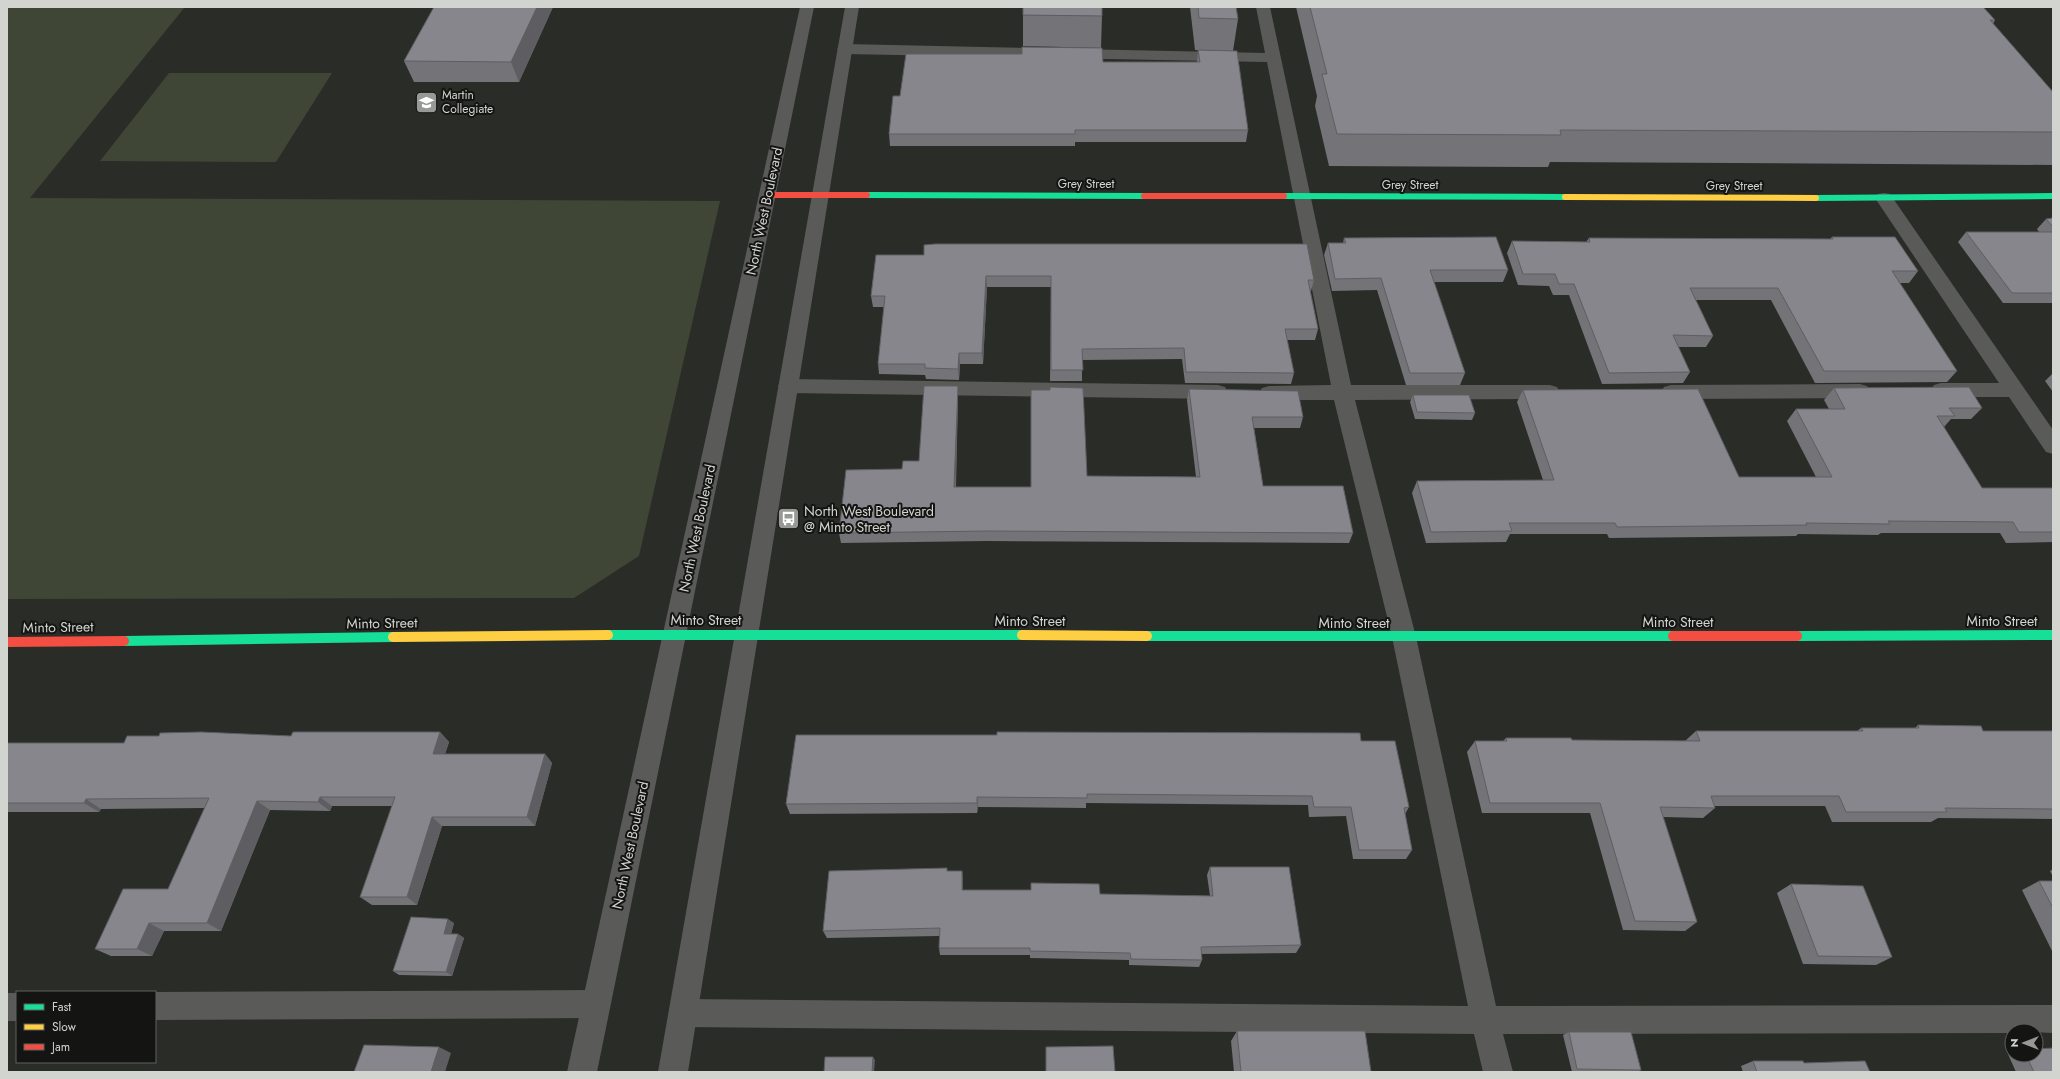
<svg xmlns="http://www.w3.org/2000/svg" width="2060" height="1079" font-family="Jost,sans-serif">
<rect width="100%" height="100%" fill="#2a2c28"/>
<path fill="#3f4635" d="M7 7H185L30 198 720 201 639 556 574 598 7 599Z
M169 73H332L276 162 100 161Z"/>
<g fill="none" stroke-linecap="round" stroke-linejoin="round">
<path fill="#5a5b58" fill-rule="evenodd" d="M1256 7H1270L1351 385H1550L1557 387 1560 392 1557 397 1550 399 1355 400 1416 637 1496 1006 2053 1005V1033L2012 1031V1033L1503 1034 1513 1072H1483L1474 1034 683 1027 673 1023 669 1013 673 1003 683 999 1468 1006 1392 637 1334 400H1269L1262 398 1259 393 1262 388 1269 386 1331 385 1267 62 845 54 840 52 837 49 840 46 845 44 1265 53Z
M1884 193 1890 194 2053 430V454L2046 452 2009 397H1941L1934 395 1931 390 1934 385 1941 383H1999L1875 198 1878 194Z
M788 379 1218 385 1225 387 1228 392 1225 397 1218 399 788 393 781 391 778 386 781 381Z
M1860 384 1867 386 1870 391 1867 396 1860 398 1671 399 1664 397 1661 392 1664 387 1671 385Z
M596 990 606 994 610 1004 606 1014 596 1018 155 1020V992Z
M7 993H17V1021H7Z"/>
<path fill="#5a5b58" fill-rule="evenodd" d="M800 7H814L597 1072H567Z
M845 7H859L688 1072H658Z"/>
<path stroke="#16e098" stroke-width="6" d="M867 195 1144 196
M1284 196 1565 197
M1816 198 2053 196"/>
<path stroke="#16e098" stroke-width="10" d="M608 635H1022
M1147 636H1673
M1797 636 2053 635
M124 641 393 637"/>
<path stroke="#ffcf43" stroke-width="6" d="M1565 197 1816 198"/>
<path stroke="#ffcf43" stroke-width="10" d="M1022 635 1147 636
M393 637 608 635"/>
<path stroke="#f24e42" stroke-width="6" d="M767 195H867
M1144 196H1284"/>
<path stroke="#f24e42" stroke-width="10" d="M1673 636H1797
M7 642 124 641"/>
</g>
<path fill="#737378" d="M434 7H553L519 82H414L404 61Z
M1190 7H1236L1238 19 1233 51 1195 50Z
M1296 7H1983L1995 20 1993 24 2053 92V165L1550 162 1548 167 1329 166 1315 106 1317 96Z
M1023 15 1102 16 1101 48 1023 46Z
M1198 50 1248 130 1246 142H1075V146H890L889 134 900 96 1103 62H1197Z
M2053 218V303H2003L1958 242 1966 232H2039L2037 229 2046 219Z
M1832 237 1918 271 1909 283H1900L1957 371 1947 382 1815 383 1771 300H1696L1713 336 1706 347H1678L1690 372 1683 383 1602 384 1569 295H1553L1549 286 1518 285 1507 253 1512 241 1586 242 1589 238 1830 239Z
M1344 238 1508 270 1503 282H1434L1465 373 1460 385H1406L1377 290 1332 291 1324 255 1328 243H1343Z
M876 255 1314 280 1311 291H1310L1318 329 1315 340H1287L1294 373 1291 384 1185 383 1182 359 1082 360V381H1050L1051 287H987L983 364H960L959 380 926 379 925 375 879 374 878 364 884 307H873L871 296Z
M2052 374H2053V392L2045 381Z
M1834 388 1982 408 1971 419H1951L1944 427 1982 488H2053V542L2006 543 2000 533H1881L1878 535 1798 534 1796 536 1609 538 1607 534H1510L1506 542 1426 543 1412 493 1417 481 1543 480 1517 402 1523 390 1739 477H1816L1787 421 1796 409H1829L1824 400Z
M1189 389 1303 417 1300 428H1254L1263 486 1353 533 1349 543 987 541 841 543 839 533 902 469 919 461 958 397 956 487H1031L1087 476 1196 477 1187 400Z
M1413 395 1475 413 1472 420 1415 419 1410 402Z
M1918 725 1983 731H2053V819L1938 818 1931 822H1832L1825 806H1715V808L1703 818 1663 817 1697 922 1685 931 1623 930 1590 813H1482L1467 752 1475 741H1503L1506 738 1572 740 1685 741 1696 731H1857L1861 728H1915Z
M440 732 449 742 445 754H545L552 763 535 826H442L417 905H372L360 897 392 806H332L330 811 270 810 221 931H164L152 956H111L95 949 168 889 205 808 101 809 99 812H7V743H124Z
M1361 741 1409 807 1405 814 1412 850 1406 859H1353L1346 816 1309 817 1308 805 1086 803V808L978 807 977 813 790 814 786 804Z
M1210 867 1301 945 1296 953 1201 954 1202 960 1199 967 1129 965V960L1030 958V955H940L939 948V936L827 938 823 931 947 871H962L963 879V890L1100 894 1210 896 1207 875Z
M2053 869V877L2050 871Z
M2039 881H2053V953L2022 890Z
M1791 884 1892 957 1876 965 1803 964 1777 893Z
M454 923 451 934H458L464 938 452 976 399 975 393 971Z
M1237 1031 1371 1072H1234L1231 1041Z
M1569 1032 1641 1070 1637 1072H1572L1563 1035Z
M2012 1053V1055H2036L2053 1072H2016L2008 1054Z
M1753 1061 1870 1072H1743L1741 1066Z"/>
<path fill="#5e5e62" d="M537 7H553L519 82 511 62Z
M986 276 987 287 983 364 982 353Z
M959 353 960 364 959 380 958 369Z
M958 386V397L955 498 954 487Z
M440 732 449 742 442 763 433 754Z
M545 754 552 763 535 826 527 817Z
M320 797 332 806 330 811 318 802Z
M977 797 978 807 977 813Z
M86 799 101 809 99 812 84 803Z
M257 801 270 810 221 931 207 923Z
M432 817 442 826 417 905 407 897Z
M962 871 963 879V897L962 890Z
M448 919 454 923 450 938 444 934Z
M149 923 164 931 152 956 137 949Z
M458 934 464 938 452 976 446 972Z
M439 1047 451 1053 445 1072H431Z
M873 1057 875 1060 874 1072H872Z"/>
<path fill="#86868c" stroke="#5e5e62" d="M434 7H537L511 62 404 61Z
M1023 7H1102V16L1023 15Z
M1198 7H1236L1238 19 1199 18Z
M1310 7H1983L1995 20H1990L2053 92V132L1560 130 1561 135 1337 134 1322 74H1327Z
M1022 47 1102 48 1103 62H1200L1198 50 1237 51 1248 130H1075V134H889L893 96H900L906 54H1022Z
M2053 218V227L2046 219Z
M1966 232H2053V293H2012Z
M1496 237 1508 270H1430L1465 373H1410L1381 278 1335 279 1328 243H1346L1344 238Z
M1832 237H1895L1918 271H1892L1957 371H1824L1778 288H1690L1713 336 1673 335 1690 372 1609 373 1574 284H1559L1555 274H1523L1512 241 1590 242 1589 238 1833 239Z
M935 244H1307L1314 280H1308L1318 329H1285L1294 373 1186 372 1184 348 1082 349 1083 370H1051V276H986L982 353H959L958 369 925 368V364H878L885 296H871L876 255H924V245Z
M924 386H958L954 487H1031V390H1050V387L1083 388 1087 476 1200 477 1189 389 1298 391 1303 417H1252L1263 486H1343L1353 533 987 531 839 533 846 470 902 469 903 461H919Z
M1969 387 1982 408H1949L1955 416H1937L1982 488H2053V532H2019L2013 522 1888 521 1890 524 1806 523 1807 525 1617 527 1615 523H1509L1512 531 1431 532 1417 481 1554 480 1523 390 1698 389 1739 477H1832L1796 409H1845L1834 388Z
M1413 395H1469L1475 413 1417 412Z
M1918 725 1981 726 1983 731H2053V809L1945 808 1947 812H1846L1839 796H1711L1715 808 1660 807 1697 922 1635 921 1600 803H1490L1475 741H1507L1506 738H1571L1572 740 1700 741 1696 731H1863L1861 728H1919Z
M201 732 291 736 293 732H440L433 754H545L527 817H432L407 897H360L395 797H320L318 802 257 801 207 923H149L137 949H95L123 889H168L209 798 86 799 84 803H7V743H124L127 736H159L160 733Z
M997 732 1360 733 1361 741H1395L1409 807 1404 808 1412 850H1359L1351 807H1314L1312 796 1087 794V798L977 797V803L786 804 796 735H997Z
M1210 867H1289L1301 945 1201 947 1202 960 1131 959 1130 953 1030 951V948H939L940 928 823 931 829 871 947 868V871H962V890H1031V883L1099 884 1100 894 1213 896Z
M2039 881H2053V908Z
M1791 884 1863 886 1892 957 1818 956Z
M411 917 448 919 444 934H458L446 972 393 971Z
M1237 1031H1365L1371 1072H1241Z
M1569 1032H1631L1641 1070 1577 1069Z
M364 1045 439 1047 431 1072H354Z
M1113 1046 1115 1072H1046V1047Z
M2053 1048V1072H2034L2026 1055H2036V1049Z
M825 1057H873L872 1072H824Z
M1753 1061H1803L1804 1063 1865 1061 1870 1072H1757Z"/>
<defs>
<symbol id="school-square" viewBox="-11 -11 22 22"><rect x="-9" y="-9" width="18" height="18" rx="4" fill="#979995" stroke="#141512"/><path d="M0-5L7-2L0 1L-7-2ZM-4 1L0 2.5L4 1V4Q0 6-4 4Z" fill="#fff"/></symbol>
<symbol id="bus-square" viewBox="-11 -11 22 22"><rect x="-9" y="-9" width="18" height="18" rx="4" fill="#979995" stroke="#141512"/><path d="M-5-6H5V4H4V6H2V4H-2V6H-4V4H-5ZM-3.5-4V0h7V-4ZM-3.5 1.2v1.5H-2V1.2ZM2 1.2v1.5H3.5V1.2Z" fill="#fff"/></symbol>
</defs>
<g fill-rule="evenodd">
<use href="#school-square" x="414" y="90" width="25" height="25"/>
<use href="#bus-square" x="776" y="506" width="25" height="25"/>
</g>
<g text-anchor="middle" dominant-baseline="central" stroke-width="4" stroke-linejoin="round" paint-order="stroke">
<g font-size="12" fill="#d2d4cf" stroke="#141512" text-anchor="start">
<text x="442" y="95">Martin<tspan x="442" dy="14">Collegiate</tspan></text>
</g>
<g font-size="12" fill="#d2d4cf" stroke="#141512">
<text x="1086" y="184">Grey Street</text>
<text x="1410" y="185">Grey Street</text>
<text x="1734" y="186">Grey Street</text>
</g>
<g font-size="14" fill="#d2d4cf" stroke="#141512">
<text transform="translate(764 211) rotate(-78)">North West Boulevard</text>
<text transform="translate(697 528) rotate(-78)">North West Boulevard</text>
<text x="706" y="620">Minto Street</text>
<text x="1030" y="621">Minto Street</text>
<text x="2002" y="621">Minto Street</text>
<text x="1678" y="622">Minto Street</text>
<text transform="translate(382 623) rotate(-1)">Minto Street</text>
<text x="1354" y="623">Minto Street</text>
<text transform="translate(58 627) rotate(-1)">Minto Street</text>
<text transform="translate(630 845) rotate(-78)">North West Boulevard</text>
</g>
<g font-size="14" fill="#d2d4cf" stroke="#141512" text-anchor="start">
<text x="804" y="511">North West Boulevard<tspan x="804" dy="16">@ Minto Street</tspan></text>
</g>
</g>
<rect width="2060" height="1079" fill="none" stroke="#d2d4cf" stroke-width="16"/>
<rect x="16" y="991" width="140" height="72" fill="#141512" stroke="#60615e"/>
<rect x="24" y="1004" width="20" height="6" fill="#16e098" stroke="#60615e"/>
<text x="52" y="1011" font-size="12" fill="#d2d4cf">Fast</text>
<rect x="24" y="1024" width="20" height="6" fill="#ffcf43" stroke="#60615e"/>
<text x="52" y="1031" font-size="12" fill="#d2d4cf">Slow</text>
<rect x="24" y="1044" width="20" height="6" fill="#f24e42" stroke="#60615e"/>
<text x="52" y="1051" font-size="12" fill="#d2d4cf">Jam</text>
<g transform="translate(2024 1043) rotate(270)"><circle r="19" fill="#141512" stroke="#60615e"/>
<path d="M0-3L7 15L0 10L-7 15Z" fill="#979995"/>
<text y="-6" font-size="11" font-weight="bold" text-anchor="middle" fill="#d2d4cf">N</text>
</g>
</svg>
